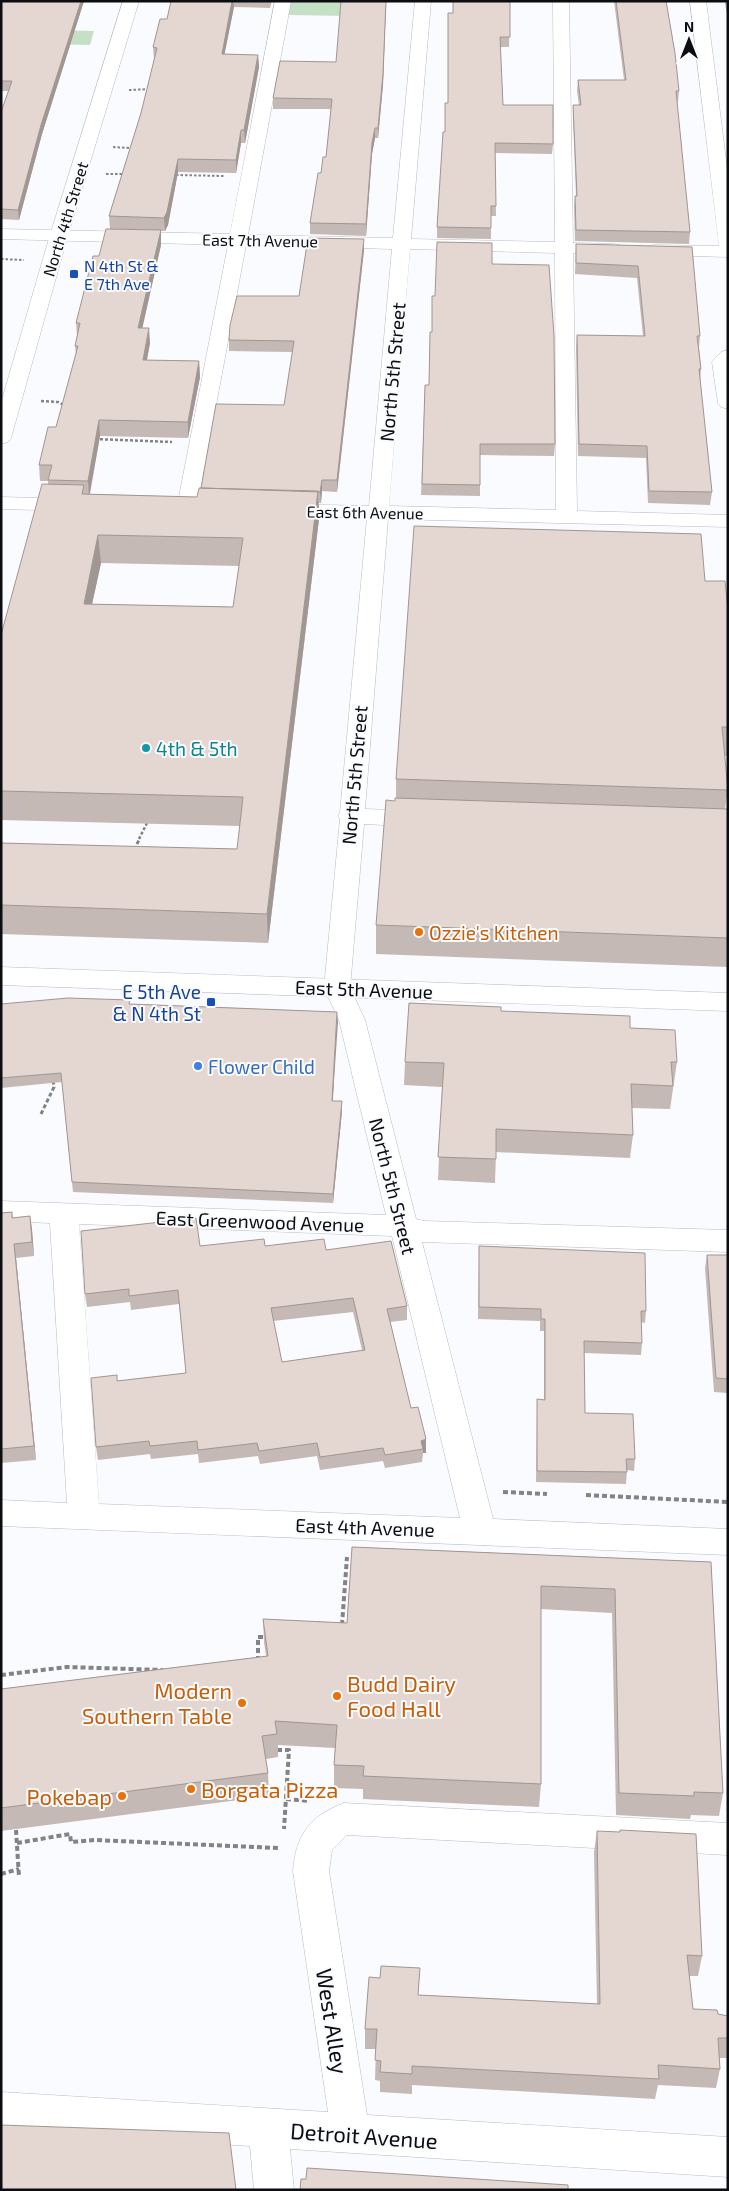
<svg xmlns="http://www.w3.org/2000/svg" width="729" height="2191" font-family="'Exo 2',sans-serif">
<rect width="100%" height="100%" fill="#fafbfe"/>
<path fill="#c6e0c5" d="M290 1H350L349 16 288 15Z
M1 29 94 31 90 45 1 43Z"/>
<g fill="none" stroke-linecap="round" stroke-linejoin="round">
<defs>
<path id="minor" d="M275 1H291L248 235 393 238 415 1H431L411 239 555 242 553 1H569L573 243 614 244 620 245 623 249 620 253 614 254 573 253 577 511 728 515V527L388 519 365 809 421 811 430 814 433 819 430 824 421 827 364 824 350 988 365 1020 416 1219 424 1221 728 1230V1252L422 1242 493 1519 728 1529V1555L1 1526V1500L67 1503 50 1223 1 1221V1201L386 1215 339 1020 324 988 340 819 338 816 340 813 367 518 283 516 276 514 273 510 276 506 283 504 369 506 392 249 246 245 197 507 194 511 187 513 180 511 177 507 228 245 1 239V229L230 234ZM410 249 555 253 556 510 389 506ZM79 1224 392 1236 460 1518 99 1504Z
M690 1H706L728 176V257L654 255 648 254 645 250 648 246 654 245 719 246Z
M728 350V409L721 407 718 403 712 362 721 352Z
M1 497 75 499 82 501 85 505 82 509 75 511 1 509Z
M344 1803 728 1823V1855L347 1835 332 1850 329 1871 367 2115 728 2137V2177L290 2149 294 2190H254L250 2146 1 2130V2092L328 2112 293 1871C296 1834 310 1816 344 1803Z"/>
<path id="major" d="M123 1H139L68 235 11 438 8 442 1 444V403L50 235Z
M1 967 728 993V1011L1 985Z"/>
</defs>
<use href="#minor" stroke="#b6bbc6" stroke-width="1"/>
<use href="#major" stroke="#b6bbc6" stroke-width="1"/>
<path stroke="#818386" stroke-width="2" stroke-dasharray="2.5 2" stroke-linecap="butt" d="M129 90 151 89
M113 147 129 148 134 146
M106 174H124
M176 175 224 176
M1 259 24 260"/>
<path stroke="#818386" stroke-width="2.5" stroke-dasharray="3 2" stroke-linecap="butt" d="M41 401 58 402 64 405
M95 439 172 442
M139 839 147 823"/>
<path stroke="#818386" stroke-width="3" stroke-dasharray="4 2.5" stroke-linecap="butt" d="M134 850 140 838
M41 1114 54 1087 53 1080"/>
<path stroke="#818386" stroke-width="4" stroke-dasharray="5 3" stroke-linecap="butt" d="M503 1492 547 1494
M586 1495 728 1502
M342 1625 347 1557
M258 1661V1637H268
M1 1675 67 1667 163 1670
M277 1750H289L284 1829
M286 1799 310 1801
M16 1830 19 1877
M17 1843 70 1834 71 1842 95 1840 278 1848
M1 1874 19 1869"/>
<use href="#minor" fill="#fff" fill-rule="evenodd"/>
<use href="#major" fill="#fff" fill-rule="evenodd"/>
</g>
<path fill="#c4b9b4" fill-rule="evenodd" d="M1 1H84L42 134 19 220 1 219V112L9 91H1Z
M171 1H272L270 8 234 7 224 54 258 55 259 67 245 143H241L236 173 178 172 168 225 165 231H161V245L142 328 150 343 147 360 199 361 200 377 188 438 100 436 90 494 197 497 201 488 284 405 293 352 229 351V340L299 296 364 250 337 492 322 491 321 503H319V519L268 943 1 934V843L237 849 240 826 1 820V635L48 485V481H40L39 465 56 427 76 355 75 346 77 336 76 323 99 256 110 229 109 216 141 113 154 60 153 47 167 19ZM101 563 239 566 233 607 92 604Z
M386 1 383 85 378 138H375L372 154 366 236 310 234V223L321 173 326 157 331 109H273V98L336 62Z
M510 1 509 47H500L503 105 553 144 552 154 495 153 496 216H491V239L437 238V227L448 103 453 13Z
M614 1H666L679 91 678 102H677L690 232 689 244 575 241 574 207 575 196H576L573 116V105H579L577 91 578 80H624Z
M725 1H728V18L725 4Z
M576 244 692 247 700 336 699 348 701 369 700 381 712 492 710 505 648 503 646 458 578 456 576 347 577 335 643 336 637 278 575 274Z
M492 264 555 444 554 456 480 455V496L421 495 425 385H429L435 296Z
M705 581 728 610V756H725L728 790 725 809H728V967L376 954V925L395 801 396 798V779Z
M1 1004H130L337 1012 333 1101 342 1111 333 1203 73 1192 62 1082 1 1088Z
M501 1011 630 1028 677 1062 670 1109 632 1108 633 1135 630 1158 496 1152 495 1183 438 1180 442 1087 404 1085 405 1062Z
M12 1212 13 1218 30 1216 32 1230 34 1256 16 1258 36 1460 1 1463V1213Z
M200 1246H265L326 1250 407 1306V1320L390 1322 411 1408 426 1439V1453H423L422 1462 385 1468 383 1461 320 1470 317 1456 260 1464 258 1456 199 1463 198 1454 151 1459 150 1454 98 1460 96 1447 117 1381 186 1373 179 1304 131 1310 130 1302 87 1307 85 1294ZM353 1312 362 1350 282 1362 273 1321Z
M479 1246 646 1311 645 1323 641 1322 642 1343 641 1355 584 1353 585 1413 635 1459 634 1471 627 1470 626 1484 536 1482 537 1411V1399L544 1400V1331H540V1321L478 1319Z
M707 1255H728V1393L714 1392 705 1268Z
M352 1547 711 1562 723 1793 719 1816 691 1815 690 1819 616 1815 612 1613 541 1609V1784L539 1807 363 1799V1789L334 1788V1765L335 1748 278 1745V1757L266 1759 268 1773 269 1796 1 1831V1689L266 1656 264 1642 263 1619 347 1623Z
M597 1831 702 1956 698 1976H689L693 2009 728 2016V2058H719L720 2069 716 2088 658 2085 655 2099 412 2085V2094L380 2092V2081L375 2080 376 2049H365V2029L380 1978 419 1995 597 2004 594 1852Z"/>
<path fill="#a09692" d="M81 1H84L42 134 19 220 18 210 41 125Z
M232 1H233L234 7 222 67V54Z
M386 1 383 85 378 138V128Z
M258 55 259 67 245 143 244 130Z
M375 128V138L372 154 366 236V224L372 143Z
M241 130V143L236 173V160Z
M178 159V172L168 225 165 231 164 218Z
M161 230V245L139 343 138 328Z
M364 239V250L337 492V480Z
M149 328 150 343 144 375 143 360Z
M199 361 200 377 188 438V422Z
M99 420 100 436 89 497 88 481Z
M322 480V491L321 503 320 492Z
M318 491 319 519 268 943 267 914Z
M98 535 101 563 86 632 84 604Z
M337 1012 338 1022 332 1110V1101Z
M342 1101V1111L333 1203V1194Z
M30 1216 32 1230 34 1256 32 1242Z
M14 1244 16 1258 36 1460 34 1446Z
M426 1439V1453H423V1449L421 1441Z"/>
<path fill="#e4d7d1" stroke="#a09692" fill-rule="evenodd" d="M1 1H81L41 125 18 210 1 209V112L12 81H1Z
M171 1H232L222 54 258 55 244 130H241L236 160 178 159 167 212 164 218 109 216 141 113 157 48 153 47 160 19H167Z
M341 1H386L383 74 378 128H375L372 143 366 224 310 223 318 173H321L323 157H326L332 99 273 98 280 61 336 62Z
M453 1H510V37H500L503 105H553V144L495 143 496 206H491V228L437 227 443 132H445V103H448V13H453Z
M616 1H666L675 53 679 91H676L690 232 576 230 575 196H577L573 105H581L578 80H626Z
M106 229 161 230 138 328H149L143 360 199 361 188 422 99 420 88 481 48 480 52 465H39L48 427H56L78 346H75L80 323H76L93 256H99Z
M308 238 364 239 337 480H322L320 492 201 488 216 404 284 405 294 341 229 340 230 325 237 296H299Z
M437 242 492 243V264L549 265 554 336 555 444H480V485L422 484 425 385H429L430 332H432V296H435Z
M576 244 692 247 700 336H697L701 369H699L712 492 649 491 647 446 579 444 577 335 645 336 638 266 576 263Z
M42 484 84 485 82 494 197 497 199 488 318 491 267 914 1 905V843L237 849 243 797 1 791V635ZM98 535 243 538 233 607 84 604Z
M414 526 701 534 705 581H725L728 610V727H722L728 790 396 779Z
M395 798 728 809V938L376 925 386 800 395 801Z
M68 998 130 1000 129 1004 337 1012 332 1101H342L333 1194 72 1182 61 1073 1 1078V1004Z
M409 1003 501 1007V1011L630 1016V1028L675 1030 677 1062H671L673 1086 631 1084 633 1135 496 1129V1159L438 1157 444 1063 405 1062Z
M12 1212V1218L30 1216 32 1242 14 1244 34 1446 1 1449V1213Z
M196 1218 200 1246 264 1239 265 1246 324 1239 326 1250 391 1241 407 1306 387 1309 411 1408 418 1407 426 1439 421 1441 423 1449 385 1455 383 1448 320 1457 317 1443 259 1451 257 1443 198 1450 197 1441 150 1446 149 1441 96 1447 91 1378 117 1375V1381L186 1373 178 1290 129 1296V1289L85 1294 81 1231ZM353 1298 365 1350 282 1362 271 1308Z
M479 1246 645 1253 646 1311H641L642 1343 584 1341 585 1413 633 1414 635 1459H626L627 1472 537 1471V1399L545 1400V1319H541V1309L479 1307Z
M707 1255H728V1379L716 1378Z
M352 1547 711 1562 723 1793 694 1792V1796L619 1793 615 1589 541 1586V1784L363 1776 364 1766 334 1765 337 1725 275 1721 277 1734 262 1736 268 1773 1 1808V1689L268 1656 263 1619 347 1623Z
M620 1830 696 1834 702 1956 687 1955 693 2009 717 2010 718 2014 728 2016V2038H718L720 2069 658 2065 659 2079 412 2066V2074L380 2072 381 2061 375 2060 377 2029H365L369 1977 380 1978 381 1966 420 1968 418 1995 600 2004 597 1831 620 1832Z
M1 2125 229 2133 236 2190H1Z
M307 2168 568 2185V2190H300L301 2179H306Z"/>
<g fill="#1a4fb4" stroke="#fafbfe" stroke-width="2">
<rect x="69" y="269" width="10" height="10" rx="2.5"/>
<rect x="206" y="997" width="10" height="10" rx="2.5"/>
</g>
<circle fill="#0f9aa8" stroke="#fafbfe" stroke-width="2" cx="146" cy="748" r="5"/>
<g fill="#e8710a" stroke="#fafbfe" stroke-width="2">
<circle cx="419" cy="932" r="5"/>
<circle cx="337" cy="1696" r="5"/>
<circle cx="242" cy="1703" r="5"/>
<circle cx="191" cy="1789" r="5"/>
<circle cx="122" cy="1796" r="5"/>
</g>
<circle fill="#3f7fe0" stroke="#fafbfe" stroke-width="2" cx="198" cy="1066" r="5"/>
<g text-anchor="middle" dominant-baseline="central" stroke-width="4" stroke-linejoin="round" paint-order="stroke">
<g font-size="16" fill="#0b0d11" stroke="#fafbfe">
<text transform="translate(65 219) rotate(-73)">North 4th Street</text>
<text transform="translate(260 240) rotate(1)">East 7th Avenue</text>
<text transform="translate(365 512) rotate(1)">East 6th Avenue</text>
</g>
<g font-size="16" fill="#164399" stroke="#fafbfe" text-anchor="start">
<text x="84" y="265">N 4th St &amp;<tspan x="84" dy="18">E 7th Ave</tspan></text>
</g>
<g font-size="19" fill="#0b0d11" stroke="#fafbfe">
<text transform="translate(392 372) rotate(-85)">North 5th Street</text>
<text transform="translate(354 775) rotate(-85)">North 5th Street</text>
<text transform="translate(364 989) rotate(2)">East 5th Avenue</text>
<text transform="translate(393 1186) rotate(76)">North 5th Street</text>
<text transform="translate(260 1221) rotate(2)">East Greenwood Avenue</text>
<text transform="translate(365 1527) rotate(2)">East 4th Avenue</text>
</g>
<g font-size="19" fill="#0d838f" stroke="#fafbfe" text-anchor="start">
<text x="156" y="748">4th &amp; 5th</text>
</g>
<g font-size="19" fill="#c56008" stroke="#fafbfe" text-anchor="start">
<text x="429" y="932">Ozzie's Kitchen</text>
</g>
<g font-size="19" fill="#164399" stroke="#fafbfe" text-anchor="end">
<text x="201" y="991">E 5th Ave<tspan x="201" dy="22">&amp; N 4th St</tspan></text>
</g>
<g font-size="19" fill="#366cbe" stroke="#fafbfe" text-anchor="start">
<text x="208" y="1066">Flower Child</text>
</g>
<g font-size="22" fill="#c56008" stroke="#fafbfe" text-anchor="start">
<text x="347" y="1683">Budd Dairy<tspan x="347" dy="25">Food Hall</tspan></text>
<text x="232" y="1690" text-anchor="end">Modern<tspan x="232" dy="25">Southern Table</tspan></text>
<text x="201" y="1789">Borgata Pizza</text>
<text x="112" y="1796" text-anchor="end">Pokebap</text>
</g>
<g font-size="22" fill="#0b0d11" stroke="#fafbfe">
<text transform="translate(333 2021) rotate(81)">West Alley</text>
<text transform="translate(364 2135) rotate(4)">Detroit Avenue</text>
</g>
</g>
<rect width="729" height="2191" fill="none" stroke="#0b0d11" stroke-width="5"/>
<g transform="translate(689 40)" stroke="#fafbfe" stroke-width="4" paint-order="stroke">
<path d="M0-4L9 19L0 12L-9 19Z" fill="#0b0d11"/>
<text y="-8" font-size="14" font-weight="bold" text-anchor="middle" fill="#0b0d11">N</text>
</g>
</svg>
